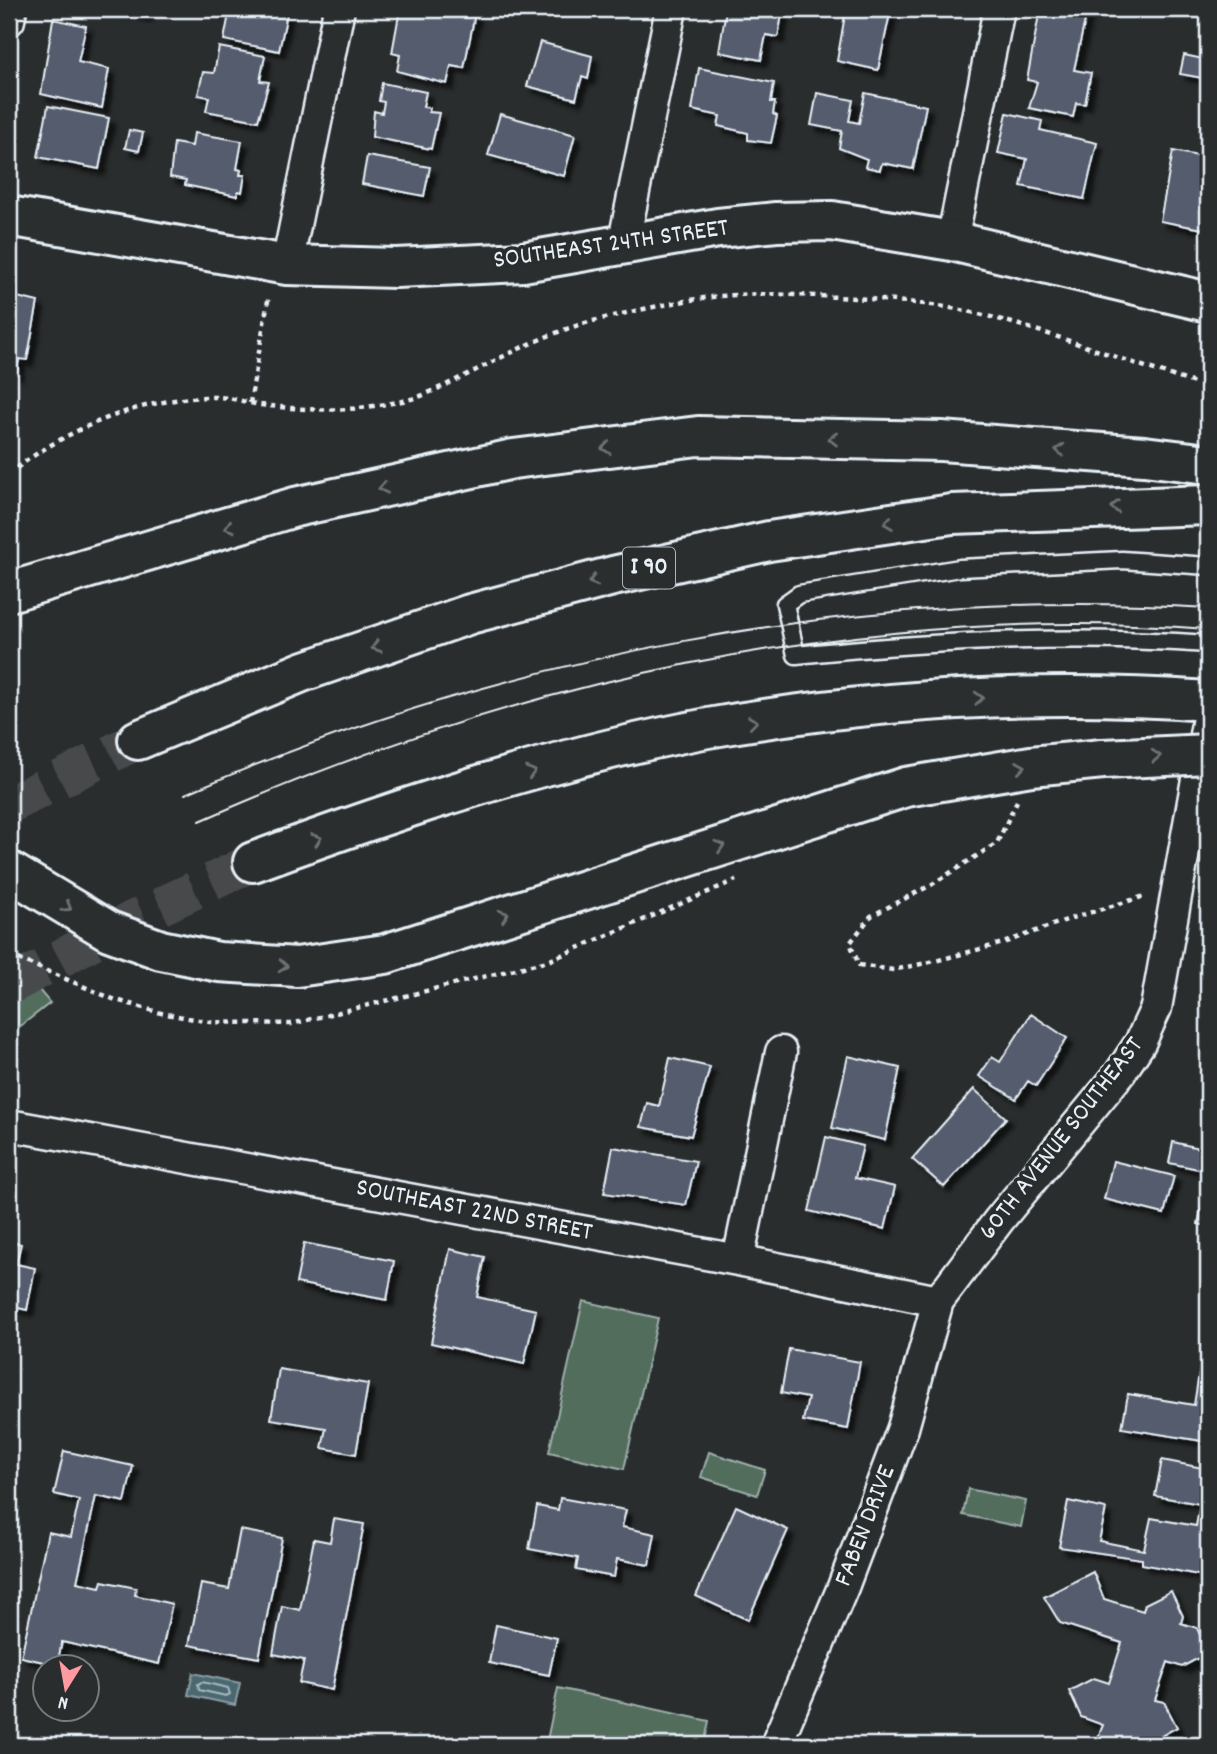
<svg xmlns="http://www.w3.org/2000/svg" width="1217" height="1754" font-family="Dekko,sans-serif">
<defs>
<filter id="shadow"><feDropShadow dx="6" dy="6" stdDeviation="2" flood-color="#0009"/></filter>
</defs>
<rect width="100%" height="100%" fill="#2a2d2e"/>
<filter id="ink" filterUnits="userSpaceOnUse"><feTurbulence type="fractalNoise" baseFrequency=".0143" numOctaves="2"/><feDisplacementMap in="SourceGraphic" scale="14" xChannelSelector="R" yChannelSelector="G"/><feConvolveMatrix kernelMatrix="1 2 1 2 8 2 1 2 1" color-interpolation-filters="sRGB"/></filter>
<g filter="url(#ink)">
<path fill="#526d5d" stroke="#9dafaa" stroke-width="2" d="M9 954 50 1003 9 1035Z
M583 1301 658 1318 624 1469 549 1452Z
M709 1452 765 1470 757 1495 701 1477Z
M968 1489 1026 1501 1021 1527 963 1515Z
M558 1688 709 1721 704 1745H546Z"/>
<path fill="#4b676f" stroke="#8a9ea6" stroke-width="2" d="M193 1673 240 1683 235 1705 188 1695Z"/>
<g fill="none" stroke-linecap="round" stroke-linejoin="round">
<path stroke="#a9bac1" stroke-width="2" d="M202 1682 228 1688 230 1694 226 1696 199 1690 198 1684Z"/>
</g>
<path fill="#555c6d" stroke="#e8f1f8" stroke-width="2" filter="url(#shadow)" d="M117 9H147L145 16Z
M226 9H288L279 51 224 40 229 14 225 13Z
M400 9H476L464 68 451 66 447 84 397 71 400 55 392 53Z
M726 9H783L778 37 766 35 761 60 719 52Z
M846 9H891L878 70 837 61Z
M1040 9 1087 11 1074 70 1091 73 1085 104 1076 103 1073 117 1029 108 1037 82 1027 80Z
M53 19 86 26 78 62 109 69 102 108 41 94Z
M540 42 592 56 588 79 582 77 576 99 527 86Z
M219 47 265 56 260 81 269 82 258 121 206 111 209 97 198 95 203 72 214 73Z
M1184 55 1208 60V79L1180 74Z
M699 68 774 83 771 102H775L773 114 777 116 771 143 748 140V133L718 126 720 116 692 110Z
M382 83 426 92 423 107 430 108 429 112 439 113 431 149 372 137 374 111 382 113 384 102 379 101Z
M817 93 853 100 849 121 859 123 865 93 926 106 913 169 882 163 880 170 865 167 867 159 839 148 842 131 811 125Z
M48 106 109 118 99 169 38 157Z
M1007 113 1042 121 1040 130 1097 143 1084 199 1021 186 1027 159 998 153Z
M500 114 575 135 564 176 488 155Z
M129 130 143 133 139 151 125 148Z
M194 133 242 141 237 169 241 170 240 175H245L242 192 238 191 237 196 185 185 186 180 170 177 174 143 192 146Z
M1173 151 1208 158V230L1160 221Z
M367 156 430 167 424 196 362 184Z
M9 295 38 302 27 360 19 359 16 374 9 372Z
M1031 1014 1067 1038 1036 1086 1028 1081 1016 1099 979 1076 992 1057 1000 1062Z
M848 1056 900 1068 885 1140 832 1128Z
M670 1058 710 1067 691 1136 641 1127 647 1103 659 1106Z
M974 1089 1006 1118 944 1187 912 1159Z
M826 1137 863 1146 855 1178 895 1187 885 1229 809 1211Z
M1173 1142 1208 1150V1171L1169 1163Z
M613 1147 696 1161 686 1205 604 1193Z
M1113 1161 1174 1176 1164 1214 1104 1199Z
M1207 1182H1208V1226L1198 1224Z
M9 1241 21 1244 16 1264 35 1268 27 1310 9 1306Z
M304 1243 394 1261 387 1300 296 1283Z
M450 1249 485 1257 477 1297 536 1310 524 1364 431 1343Z
M1205 1335 1208 1336V1442L1122 1428 1128 1394 1194 1405Z
M789 1349 860 1362 848 1429 803 1421 808 1398 781 1393Z
M279 1369 368 1384 356 1454 322 1448 326 1428 271 1419Z
M64 1451 133 1466 125 1502 96 1496 77 1582 100 1587 102 1581 136 1588 135 1595 172 1604 159 1664 62 1642 57 1665 21 1657 48 1532 71 1537 79 1500 54 1494Z
M1162 1460 1208 1469V1577L1142 1564V1559L1059 1547 1068 1501 1106 1509 1099 1541 1144 1550 1151 1518 1196 1526 1200 1504 1155 1496Z
M560 1498 626 1510 622 1527 655 1534 649 1565 617 1559 614 1577 576 1570 578 1558 529 1549 537 1506 558 1510Z
M736 1506 788 1530 748 1620 696 1596Z
M334 1519 364 1524 332 1690 299 1683 304 1660 273 1654 282 1606 300 1610 314 1539 330 1542Z
M240 1530 282 1538 259 1658 189 1645 201 1584 229 1589Z
M1093 1572 1104 1599 1143 1611 1145 1604 1171 1591 1183 1616 1181 1623 1197 1628 1208 1653 1182 1667 1168 1662 1155 1700 1164 1702 1177 1727 1152 1741 1141 1738 1138 1745H1100L1097 1740 1103 1725 1081 1717 1069 1691 1094 1678 1109 1683 1122 1643 1060 1623 1044 1597Z
M496 1625 557 1638 549 1675 489 1663Z"/>
<g fill="none" stroke-linecap="round" stroke-linejoin="round">
<path stroke="#464a4c" stroke-width="38" stroke-dasharray="38 19" stroke-linecap="butt" d="M9 805 138 740
M9 986 130 921 253 862"/>
<defs>
<path id="lane" d="M1208 566 1122 560 960 568 799 594 785 604 796 655C932 641 1072 634 1208 644"/>
<path id="street" d="M9 20 11 9
M952 241 999 9
M623 246 671 9
M287 265 339 9
M9 1125 738 1260 938 1301
M738 1260 781 1052
M776 1745 843 1587 903 1428 938 1301 999 1220 1120 1073 1140 1043 1156 1008 1208 718"/>
<path id="secondary" d="M9 216 287 265 396 268 523 262 718 228 776 222 832 221 952 241 1208 302"/>
<path id="highway" d="M9 592 295 507 513 459 698 436 941 441 1144 456 1208 464
M138 740 302 672 470 614 613 576 769 541 952 514 1208 505
M253 862C400 808 553 757 708 728 873 699 1042 689 1208 701
M9 871 109 931 161 950 219 962 297 967 385 954 906 787 1031 766 1103 759"/>
</defs>
<use href="#lane" stroke="#e8f1f8" stroke-width="21"/>
<use href="#street" stroke="#e8f1f8" stroke-width="35"/>
<use href="#secondary" stroke="#e8f1f8" stroke-width="44"/>
<use href="#highway" stroke="#e8f1f8" stroke-width="44"/>
<path stroke="#e8f1f8" stroke-width="4.5" stroke-dasharray="5 5" stroke-linecap="butt" d="M250 403 269 295
M9 474C64 429 145 396 217 397 232 397 246 403 261 405 296 409 332 412 367 407 386 404 411 401 428 393 481 370 533 337 589 322 629 312 672 302 712 297 754 292 796 295 838 297 883 300 930 302 975 313 1054 332 1130 364 1208 387
M1017 801 997 843 931 885 871 916 850 943 859 965 893 970 935 961 1003 943 1069 919 1145 896
M9 955 113 999 161 1013 210 1022 291 1024 548 961 736 880"/>
<use href="#lane" stroke="#2a2d2e" stroke-width="16"/>
<use href="#street" stroke="#2a2d2e" stroke-width="30"/>
<use href="#secondary" stroke="#2a2d2e" stroke-width="38"/>
<use href="#highway" stroke="#2a2d2e" stroke-width="38"/>
<path stroke="#e8f1f8" stroke-width="2" d="M185 794C507 655 858 586 1208 608
M200 821C515 681 863 603 1208 629"/>
<defs>
<path id="highway-bridge" d="M1103 759 1208 754"/>
</defs>
<use href="#highway-bridge" stroke="#e8f1f8" stroke-width="44" stroke-linecap="butt"/>
<use href="#highway-bridge" stroke="#2a2d2e" stroke-width="38"/>
</g>
<defs><path id="oneway-chevron" d="M-2-3.5L2.5 0L-2 3.5" fill="none" stroke-width="1.6" stroke-linecap="round" stroke-linejoin="round" transform="scale(1.75)"/></defs>
<g stroke="#6c7275">
<use href="#oneway-chevron" transform="translate(833 439) rotate(-179)"/>
<use href="#oneway-chevron" transform="translate(606 448) rotate(173)"/>
<use href="#oneway-chevron" transform="translate(1060 450) rotate(-176)"/>
<use href="#oneway-chevron" transform="translate(383 488) rotate(168)"/>
<use href="#oneway-chevron" transform="translate(1115 507) rotate(178)"/>
<use href="#oneway-chevron" transform="translate(888 523) rotate(172)"/>
<use href="#oneway-chevron" transform="translate(229 527) rotate(163)"/>
<use href="#oneway-chevron" transform="translate(593 581) rotate(165)"/>
<use href="#oneway-chevron" transform="translate(376 647) rotate(161)"/>
<use href="#oneway-chevron" transform="translate(979 698) rotate(-3)"/>
<use href="#oneway-chevron" transform="translate(753 722) rotate(-8)"/>
<use href="#oneway-chevron" transform="translate(1156 756) rotate(-4)"/>
<use href="#oneway-chevron" transform="translate(1021 767) rotate(-8)"/>
<use href="#oneway-chevron" transform="translate(531 772) rotate(-16)"/>
<use href="#oneway-chevron" transform="translate(317 839) rotate(-20)"/>
<use href="#oneway-chevron" transform="translate(720 846) rotate(-18)"/>
<use href="#oneway-chevron" transform="translate(67 907) rotate(31)"/>
<use href="#oneway-chevron" transform="translate(504 915) rotate(-18)"/>
<use href="#oneway-chevron" transform="translate(283 966) rotate(4)"/>
</g>
</g>
<g text-anchor="middle" dominant-baseline="central" stroke-width="7" stroke-linejoin="round" paint-order="stroke">
<rect fill="#2a2d2e" stroke="#afb6bb" stroke-width="2" x="623" y="547.5" width="52" height="41" rx="5"/>
<g font-size="24" font-weight="bold" fill="#e8f1f8">
<text x="649" y="568">I 90</text>
</g>
<g font-size="26" fill="#e8f1f8" stroke="#2a2d2e">
<text transform="translate(611 245) rotate(-8)">SOUTHEAST 24TH STREET</text>
<text transform="translate(1062 1139) rotate(-52)">60TH AVENUE SOUTHEAST</text>
<text transform="translate(474 1211) rotate(11)">SOUTHEAST 22ND STREET</text>
<text transform="translate(866 1526) rotate(-69)">FABEN DRIVE</text>
</g>
</g>
<rect width="1217" height="1754" fill="none" stroke="#2a2d2e" stroke-width="35"/>
<rect x="18" y="18" width="1182" height="1719" fill="none" stroke="#e8f1f8" stroke-width="2.5" filter="url(#ink)"/>
<g transform="translate(66 1688) rotate(191)"><circle r="33" fill="#2a2d2e" stroke="#767b7f" stroke-width="2"/>
<path d="M0-5L12 26L0 18L-12 26Z" fill="#ff9aa2"/>
<text y="-10" font-size="19" font-weight="bold" text-anchor="middle" fill="#e8f1f8">N</text>
</g>
</svg>
